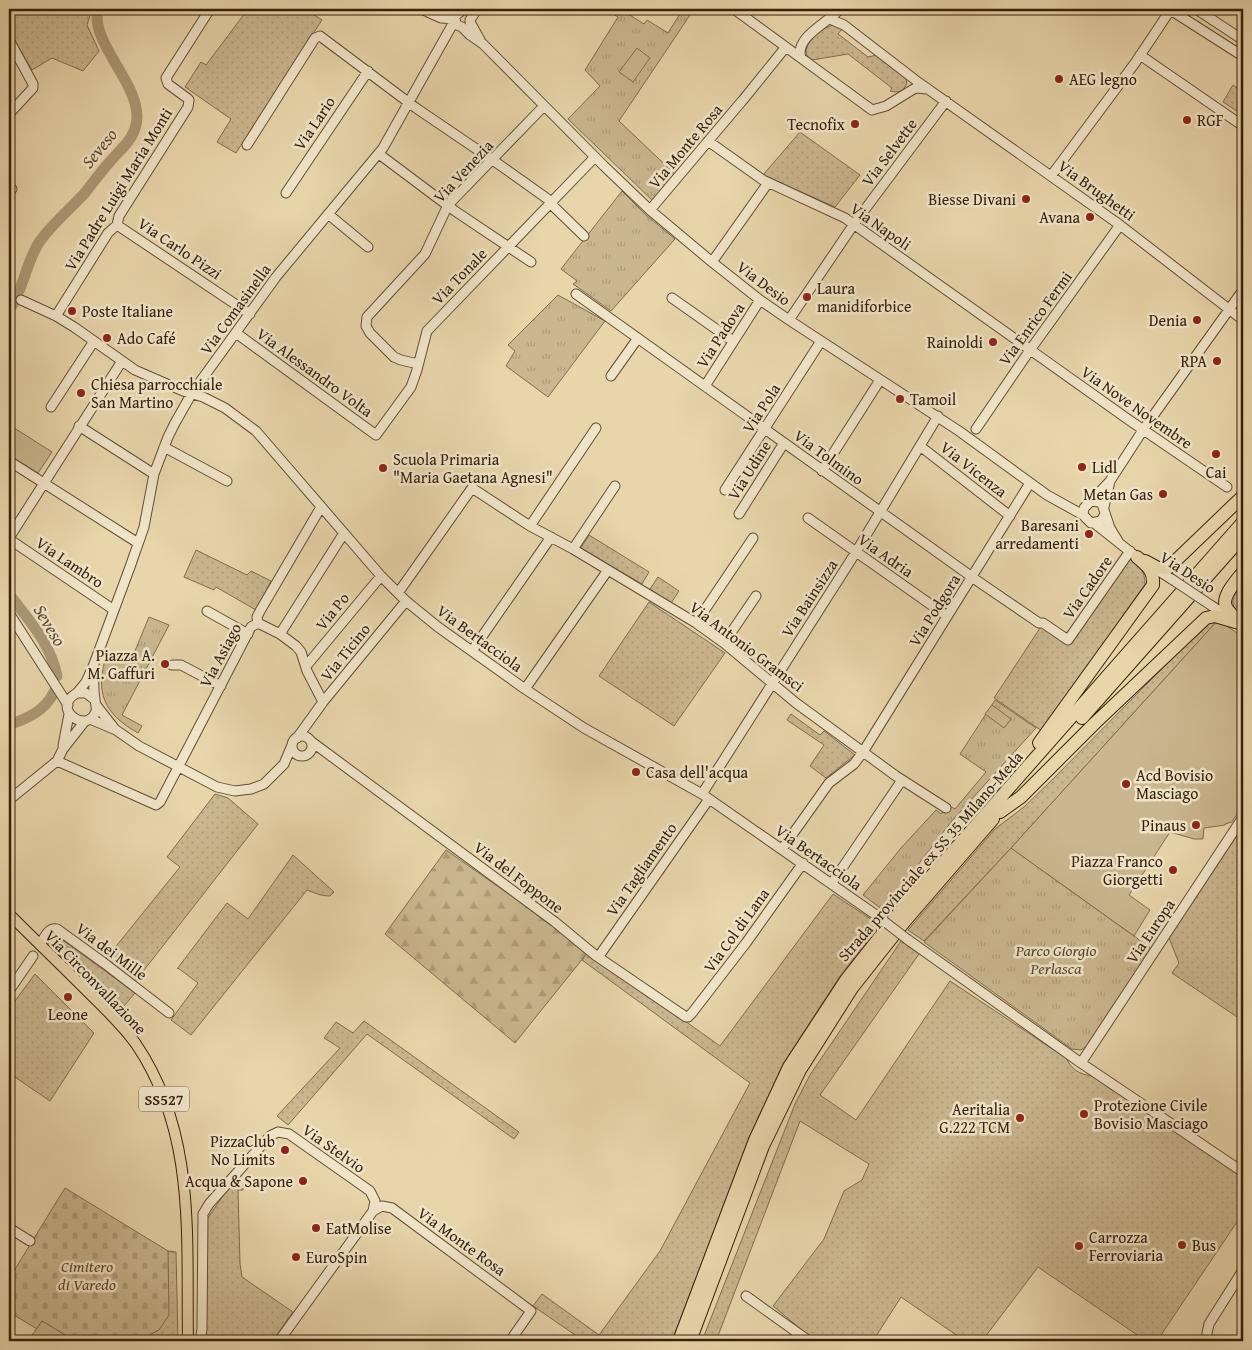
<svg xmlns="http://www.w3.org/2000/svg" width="1252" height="1350" font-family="'Gentium Book Plus',serif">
<defs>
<pattern id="grass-dots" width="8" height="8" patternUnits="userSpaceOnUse" patternTransform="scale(1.25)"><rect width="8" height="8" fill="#cab68f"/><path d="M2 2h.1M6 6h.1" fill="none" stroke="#ae9c7a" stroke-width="1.8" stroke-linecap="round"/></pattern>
<pattern id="forest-firs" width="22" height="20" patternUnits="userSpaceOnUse" patternTransform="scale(1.25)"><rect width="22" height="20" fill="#cab68f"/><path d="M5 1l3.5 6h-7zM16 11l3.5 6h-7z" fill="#ae9c7a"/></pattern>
<pattern id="cemetery-stones" width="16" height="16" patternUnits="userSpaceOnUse" patternTransform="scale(1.25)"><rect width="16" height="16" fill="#cab68f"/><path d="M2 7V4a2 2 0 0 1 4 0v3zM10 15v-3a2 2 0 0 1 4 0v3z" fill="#ae9c7a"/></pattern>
<pattern id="park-tufts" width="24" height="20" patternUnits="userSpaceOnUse" patternTransform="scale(1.25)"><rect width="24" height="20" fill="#cab68f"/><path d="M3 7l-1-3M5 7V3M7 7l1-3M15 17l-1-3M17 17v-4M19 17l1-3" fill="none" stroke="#ae9c7a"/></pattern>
</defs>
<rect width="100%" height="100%" fill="#e8d5aa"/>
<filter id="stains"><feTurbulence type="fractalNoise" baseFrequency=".004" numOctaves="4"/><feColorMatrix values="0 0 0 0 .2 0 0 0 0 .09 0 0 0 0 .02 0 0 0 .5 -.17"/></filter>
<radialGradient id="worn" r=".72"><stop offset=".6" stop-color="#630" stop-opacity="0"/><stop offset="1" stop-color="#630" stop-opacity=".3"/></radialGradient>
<path fill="url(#grass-dots)" stroke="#806c4e" d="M9 9H92L87 25 99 51 83 71 52 58 32 70 9 31Z
M248 9H305L322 20 236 153 217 142 231 119 185 87 201 62 206 65Z
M834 25 842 29 838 34 868 57 877 55 905 76 907 83C903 92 899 93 890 91L892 88 848 54 812 60 807 56 806 50C808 39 823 27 834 25Z
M1233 85 1243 92V115L1223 102Z
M800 132 860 175 835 207 763 175Z
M589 535 649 572 642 584 581 548Z
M196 550 247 575 251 571 271 581 256 610 216 587 214 590 184 577Z
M1128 558C1139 565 1145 571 1145 584L1042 731 994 698 1042 625 1070 643Z
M658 577 679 591 671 603 650 589Z
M1243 583V619C1228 603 1231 600 1243 583Z
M649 602 725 653 674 726 599 676Z
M1218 620 1011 848 924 941 908 930 995 829 1024 807 1053 779 1208 622Z
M791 714 820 735 824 731 855 755 826 778 810 766 824 745 787 720Z
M215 794 228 798 258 824 134 983 105 960 180 867 167 857Z
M1240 831 1243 833V1021L1172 973 1179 963 1169 938Z
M293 855 334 892 330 896C321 896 315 893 307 890L191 1035 171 1020 198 983 178 968 177 969 227 903 248 919Z
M833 894 880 925 840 976 783 1064 749 1138 672 1341H584L533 1306 542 1294 599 1335 660 1251 750 1083 582 960 588 952 720 1046Z
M53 933 135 993 119 1012 48 944V937Z
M901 941 919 954 820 1095 856 1120 950 981 1066 1058C1072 1070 1079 1074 1092 1076L1243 1177V1213L1157 1341H1146L1038 1267 982 1341H965L901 1297 873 1341H815L773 1306 824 1239 844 1191 862 1180 869 1164 800 1121 716 1341H702L795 1104 810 1075Z
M35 974 94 1033 50 1101 9 1073V1009Z
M364 1021 519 1132 514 1139 367 1034 288 1125 277 1116 340 1048 324 1038 336 1022 353 1033Z
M234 1180 243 1185V1190H238L240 1264 242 1277 293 1312 272 1341H206L207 1219Z
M168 1251 176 1252 178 1341H137L159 1330Z"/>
<path fill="url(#forest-firs)" stroke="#806c4e" d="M446 850 523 904 588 952 515 1043 385 934Z"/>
<path fill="url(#cemetery-stones)" stroke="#806c4e" d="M65 1188 168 1251 169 1315 159 1330 137 1341H75L42 1321 37 1329 9 1312V1279Z"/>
<path fill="url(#park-tufts)" stroke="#806c4e" d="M616 9H620L644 24 647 20 668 33 683 9H694L619 121 677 176 654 202 568 119 600 86 585 70 618 17 613 14Z
M622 191 646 215 675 239 611 311 573 284 577 281 561 269Z
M558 295 605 321 548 397 506 366 515 351 508 345Z
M149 617 169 625 122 715 142 726 138 733C104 714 94 692 107 654L130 663Z
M995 700 1036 728 951 822 883 910 863 895 901 848 936 810 941 814 948 805 955 809 986 772 960 754Z
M1011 848 1152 949 1088 1045 1081 1050 1072 1049 924 942Z"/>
<path fill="#cab68f" stroke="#806c4e" d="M637 48 650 58 633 82 619 72Z
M11 426 52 452 38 473 9 455V430Z
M1218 620 1243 637V804L1232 822 1225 824V825L1204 828 1203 839H1194L1170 832 1129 895 1150 910 1134 936 1011 848Z
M992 705 1011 719 1004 728 985 714Z
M42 1321 75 1341H28Z"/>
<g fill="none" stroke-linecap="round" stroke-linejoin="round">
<path stroke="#ab9875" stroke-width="11" d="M18 293C26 276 29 257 40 241 53 223 69 210 84 194 92 184 99 174 108 164 120 149 136 139 137 118 138 81 90 43 98 9
M9 311 14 302
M9 594C28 619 51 644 57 676
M9 725C28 718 45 711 54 692"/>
<defs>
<path id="minor" d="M421 9 441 18 455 19
M464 9 455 16V20L457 25 462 27 470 35 483 44 604 166 650 210 712 262 760 300 789 320 959 431 1047 495 1083 515
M734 9 872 110 886 106 912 90 916 88 927 89
M1169 9 1241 55H1243
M1196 9 1243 40
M830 19 844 25 918 82 1120 225 1243 320
M470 20 477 9
M470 22 480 40
M9 40 33 84V88L9 114
M1140 55 1243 126
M801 58C794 37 829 22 840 9
M743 100 785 48
M708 141 763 180 845 218 1129 420 1227 487
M247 145 315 38 320 36 416 108 497 163 549 200 551 204 584 236
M379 154 455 211 531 262
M1051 176 1135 63 1171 9
M9 186 12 189
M286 193 368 71
M650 210 742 101
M328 214 368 247
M117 225 250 314
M712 262 768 183
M576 294 979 582 1039 623H1043L1068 640 1130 551
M672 298 733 341
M21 300 56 316 74 327 135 370 183 391 203 397 225 408 256 431 381 576 406 601 438 627 525 689 584 728 702 794 876 915
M56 316 108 233 117 225 119 216 188 107 189 100 187 98 168 84 166 78 210 9
M789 320 854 224 946 101
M236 333 376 435 411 387 417 370 427 331 595 157
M418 364 401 360 394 357 370 333 366 326 367 317 425 254 448 205 543 107
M611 376 638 338
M705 386 760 300
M51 407 94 341
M79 426 154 474
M976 429 1030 350 1120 225
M920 446 1010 516
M164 447 227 481
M9 461 138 543
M822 471 880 380
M725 490 821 341
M1091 501 1110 481 1143 430 1243 290
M1104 507 1110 481
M739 514 784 443
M1105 514 1101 521 1091 523 1083 515 1084 508 1091 501 1099 502 1102 504 1110 528 1118 541
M808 518 947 616
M1094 523 1133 554
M530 526 596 428
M9 538 122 361
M9 539 114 610
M573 549 615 486
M1154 568 1173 580
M398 593 472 488 530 526 573 549 696 623 724 643 796 703 896 776 946 808
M1212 606 1231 618
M207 611 248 634
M9 613 68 705
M258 623 257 617 260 611 321 507
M258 623 280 634 296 646 301 652 307 671 323 702
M696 623 753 538
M280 634 344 533
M724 643 756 596
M472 651 551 537
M172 665H181L221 686
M307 665 381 576
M94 668C94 678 93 689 95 699 95 703 97 707 96 711 88 736 49 708 77 693H86L95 700
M525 689 608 570
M77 693 86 682 94 664 130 567 144 527 154 474 168 437 175 423 192 393 276 277 383 148 455 20
M96 705 114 728
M90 719 116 730 139 746 217 787 235 791 251 789 264 784 284 764 292 745
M292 746a10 10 0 1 1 20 0a10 10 0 1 1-20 0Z
M297 738 323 702 406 601
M312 742 555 922 595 955 686 1017H688L692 1013 746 943 803 863
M63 746 69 714
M57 761 156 805 160 802 251 627 258 623
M702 794 856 552 938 416
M9 800 57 761 63 749 85 721
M782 849 829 783 854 764 863 752 1030 483
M832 883 902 780
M907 939 1081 1063 1243 1172
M40 945C44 938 48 927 57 929L104 963 169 1013
M599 956 709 799
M9 991 33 956
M1081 1063 1243 817
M373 1211 382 1206 392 1208 531 1311 510 1341
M9 1228 30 1241
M746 1296 809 1341
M200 1341 202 1329 203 1214 209 1204 270 1136 278 1132 289 1134 370 1191 375 1201 373 1211 279 1341
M1207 1341V1333L1209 1324 1243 1270"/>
<path id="major" d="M9 914C34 939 59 963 84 988 102 1006 121 1023 136 1044 197 1134 186 1238 188 1341"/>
<path id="highway" d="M1145 561 1158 568H1168L1243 496
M1239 623C1235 618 1229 612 1226 607 1221 596 1237 580 1243 572
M1082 718 1243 536
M1039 743 1153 585C1154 570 1147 566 1137 557
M1000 812 1021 797 1095 723 1206 618 1215 616 1239 623
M679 1341 755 1140 789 1067 846 980 898 914 1243 522
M690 1341 763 1146 800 1070 852 988 905 921 993 819"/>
</defs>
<use href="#minor" stroke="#624e35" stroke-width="11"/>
<use href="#major" stroke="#35210e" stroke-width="12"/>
<use href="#highway" stroke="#35210e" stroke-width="14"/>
<use href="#minor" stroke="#f0e4c8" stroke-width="9"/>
<use href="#major" stroke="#e8d5aa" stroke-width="10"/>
<use href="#highway" stroke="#e8d5aa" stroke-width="12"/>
<defs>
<path id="minor-bridge" d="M1173 580 1212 606
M876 915 907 939"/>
</defs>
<use href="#minor-bridge" stroke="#624e35" stroke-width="11" stroke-linecap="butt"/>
<use href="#minor-bridge" stroke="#f0e4c8" stroke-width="9"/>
</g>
<g fill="#8f2418" stroke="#f0e4c8" stroke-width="2">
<circle cx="1059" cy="79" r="5"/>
<circle cx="1187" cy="120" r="5"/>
<circle cx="855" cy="124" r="5"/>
<circle cx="1026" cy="199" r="5"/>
<circle cx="1090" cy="217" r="5"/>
<circle cx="807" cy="297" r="5"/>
<circle cx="72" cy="311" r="5"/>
<circle cx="1197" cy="320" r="5"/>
<circle cx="107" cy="338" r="5"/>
<circle cx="993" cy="342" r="5"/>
<circle cx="1217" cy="361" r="5"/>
<circle cx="81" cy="393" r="5"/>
<circle cx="900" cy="399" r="5"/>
<circle cx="1216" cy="454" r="5"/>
<circle cx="1082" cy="467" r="5"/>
<circle cx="383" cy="468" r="5"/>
<circle cx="1163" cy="494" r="5"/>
<circle cx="1089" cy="534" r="5"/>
<circle cx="165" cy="664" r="5"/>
<circle cx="636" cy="772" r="5"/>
<circle cx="1126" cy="784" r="5"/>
<circle cx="1196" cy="825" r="5"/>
<circle cx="1173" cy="870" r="5"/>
<circle cx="68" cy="997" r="5"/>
<circle cx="1084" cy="1114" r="5"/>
<circle cx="1020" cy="1118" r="5"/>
<circle cx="285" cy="1150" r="5"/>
<circle cx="303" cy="1181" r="5"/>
<circle cx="316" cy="1228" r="5"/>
<circle cx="1182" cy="1245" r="5"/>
<circle cx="1079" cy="1246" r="5"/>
<circle cx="296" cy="1257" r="5"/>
</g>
<g text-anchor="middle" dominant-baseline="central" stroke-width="5" stroke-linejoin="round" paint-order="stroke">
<rect fill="#f0e4c8" stroke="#6d5c46" stroke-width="1" x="139" y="1086.5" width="50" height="25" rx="4"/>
<g font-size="15" font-weight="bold" fill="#35210e">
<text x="164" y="1099">SS527</text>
</g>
<g font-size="16" fill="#35210e" stroke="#f0e4c8" text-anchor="start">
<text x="1069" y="79">AEG legno</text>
<text x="1197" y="120">RGF</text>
<text x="845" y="124" text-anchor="end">Tecnofix</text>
<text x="1016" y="199" text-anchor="end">Biesse Divani</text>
<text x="1080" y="217" text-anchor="end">Avana</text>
<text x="817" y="288">Laura<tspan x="817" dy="18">manidiforbice</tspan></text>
<text x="82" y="311">Poste Italiane</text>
<text x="1187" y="320" text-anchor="end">Denia</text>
<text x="117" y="338">Ado Café</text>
<text x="983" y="342" text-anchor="end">Rainoldi</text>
<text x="1207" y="361" text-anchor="end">RPA</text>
<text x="91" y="384">Chiesa parrocchiale<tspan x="91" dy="18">San Martino</tspan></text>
<text x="910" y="399">Tamoil</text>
<text x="393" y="459">Scuola Primaria<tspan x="393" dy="18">"Maria Gaetana Agnesi"</tspan></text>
<text x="1092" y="467">Lidl</text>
<text x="1216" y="472" text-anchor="middle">Cai</text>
<text x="1153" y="494" text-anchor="end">Metan Gas</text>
<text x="1079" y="525" text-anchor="end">Baresani<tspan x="1079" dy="18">arredamenti</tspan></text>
<text x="155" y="655" text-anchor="end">Piazza A.<tspan x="155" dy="18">M. Gaffuri</tspan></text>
<text x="646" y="772">Casa dell'acqua</text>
<text x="1136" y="775">Acd Bovisio<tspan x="1136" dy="18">Masciago</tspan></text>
<text x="1186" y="825" text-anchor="end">Pinaus</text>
<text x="1163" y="861" text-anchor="end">Piazza Franco<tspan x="1163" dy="18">Giorgetti</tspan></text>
<text x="68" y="1014" text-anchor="middle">Leone</text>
<text x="1094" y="1105">Protezione Civile<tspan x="1094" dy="18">Bovisio Masciago</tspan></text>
<text x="1010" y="1109" text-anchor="end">Aeritalia<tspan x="1010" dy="18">G.222 TCM</tspan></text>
<text x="275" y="1141" text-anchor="end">PizzaClub<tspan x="275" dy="18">No Limits</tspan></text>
<text x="293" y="1181" text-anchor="end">Acqua &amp; Sapone</text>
<text x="326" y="1228">EatMolise</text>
<text x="1089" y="1237">Carrozza<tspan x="1089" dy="18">Ferroviaria</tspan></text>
<text x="1192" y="1245">Bus</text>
<text x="306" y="1257">EuroSpin</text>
</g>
<g font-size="16" fill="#35210e" stroke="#f0e4c8">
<text transform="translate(314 123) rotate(-56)">Via Lario</text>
<text transform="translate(685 146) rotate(-50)">Via Monte Rosa</text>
<text transform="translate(889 152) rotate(-53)">Via Selvette</text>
<text transform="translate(463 171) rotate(-47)">Via Venezia</text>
<text transform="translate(118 189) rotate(-58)">Via Padre Luigi Maria Monti</text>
<text transform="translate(1097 190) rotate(36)">Via Brughetti</text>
<text transform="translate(881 226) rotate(35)">Via Napoli</text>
<text transform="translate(180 248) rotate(34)">Via Carlo Pizzi</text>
<text transform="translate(459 276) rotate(-46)">Via Tonale</text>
<text transform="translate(764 283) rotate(37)">Via Desio</text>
<text transform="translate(235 309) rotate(-54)">Via Comasinella</text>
<text transform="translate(1035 318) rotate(-54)">Via Enrico Fermi</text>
<text transform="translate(720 335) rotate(-57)">Via Padova</text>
<text transform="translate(315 372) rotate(36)">Via Alessandro Volta</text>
<text transform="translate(1137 407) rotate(35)">Via Nove Novembre</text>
<text transform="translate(761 408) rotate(-57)">Via Pola</text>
<text transform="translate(829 457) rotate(36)">Via Tolmino</text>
<text transform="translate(974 469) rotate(38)">Via Vicenza</text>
<text transform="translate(749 470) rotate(-58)">Via Udine</text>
<text transform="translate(886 555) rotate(35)">Via Adria</text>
<text transform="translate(70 562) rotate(34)">Via Lambro</text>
<text transform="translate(1188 572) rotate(33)">Via Desio</text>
<text transform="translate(1087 587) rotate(-55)">Via Cadore</text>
<text transform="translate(809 598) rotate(-57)">Via Bainsizza</text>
<text transform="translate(934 610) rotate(-58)">Via Podgora</text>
<text transform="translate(332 611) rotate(-51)">Via Po</text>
<text transform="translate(480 638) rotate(36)">Via Bertacciola</text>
<text transform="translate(747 646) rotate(37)">Via Antonio Gramsci</text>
<text transform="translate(345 652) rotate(-51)">Via Ticino</text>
<text transform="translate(220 655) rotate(-62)">Via Asiago</text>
<text transform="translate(930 856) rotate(-49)">Strada provinciale ex SS 35 Milano-Meda</text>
<text transform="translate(819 857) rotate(35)">Via Bertacciola</text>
<text transform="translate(641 869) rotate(-55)">Via Tagliamento</text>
<text transform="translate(519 877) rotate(37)">Via del Foppone</text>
<text transform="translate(736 930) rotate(-54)">Via Col di Lana</text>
<text transform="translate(1150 931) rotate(-56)">Via Europa</text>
<text transform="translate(112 951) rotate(37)">Via dei Mille</text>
<text transform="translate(96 982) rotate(46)">Via Circonvallazione</text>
<text transform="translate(334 1148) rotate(35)">Via Stelvio</text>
<text transform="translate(462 1241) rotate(36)">Via Monte Rosa</text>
</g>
<g font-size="16" font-style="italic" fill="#5a462e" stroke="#f0e4c8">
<text x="1056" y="950">Parco Giorgio<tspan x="1056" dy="18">Perlasca</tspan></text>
<text x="87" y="1266">Cimitero<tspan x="87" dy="18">di Varedo</tspan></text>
</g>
<g font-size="18" font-style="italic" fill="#5e4b32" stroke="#f0e4c8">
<text transform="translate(99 148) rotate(-51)">Seveso</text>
<text transform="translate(50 625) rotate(59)">Seveso</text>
</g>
</g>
<rect width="1252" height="1350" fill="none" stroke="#e8d5aa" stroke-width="30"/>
<rect x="10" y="10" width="1232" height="1330" fill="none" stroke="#35210e" stroke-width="2.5"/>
<rect x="15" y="15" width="1222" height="1320" fill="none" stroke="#35210e"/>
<rect width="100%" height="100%" filter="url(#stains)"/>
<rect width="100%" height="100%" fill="url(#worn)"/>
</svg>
